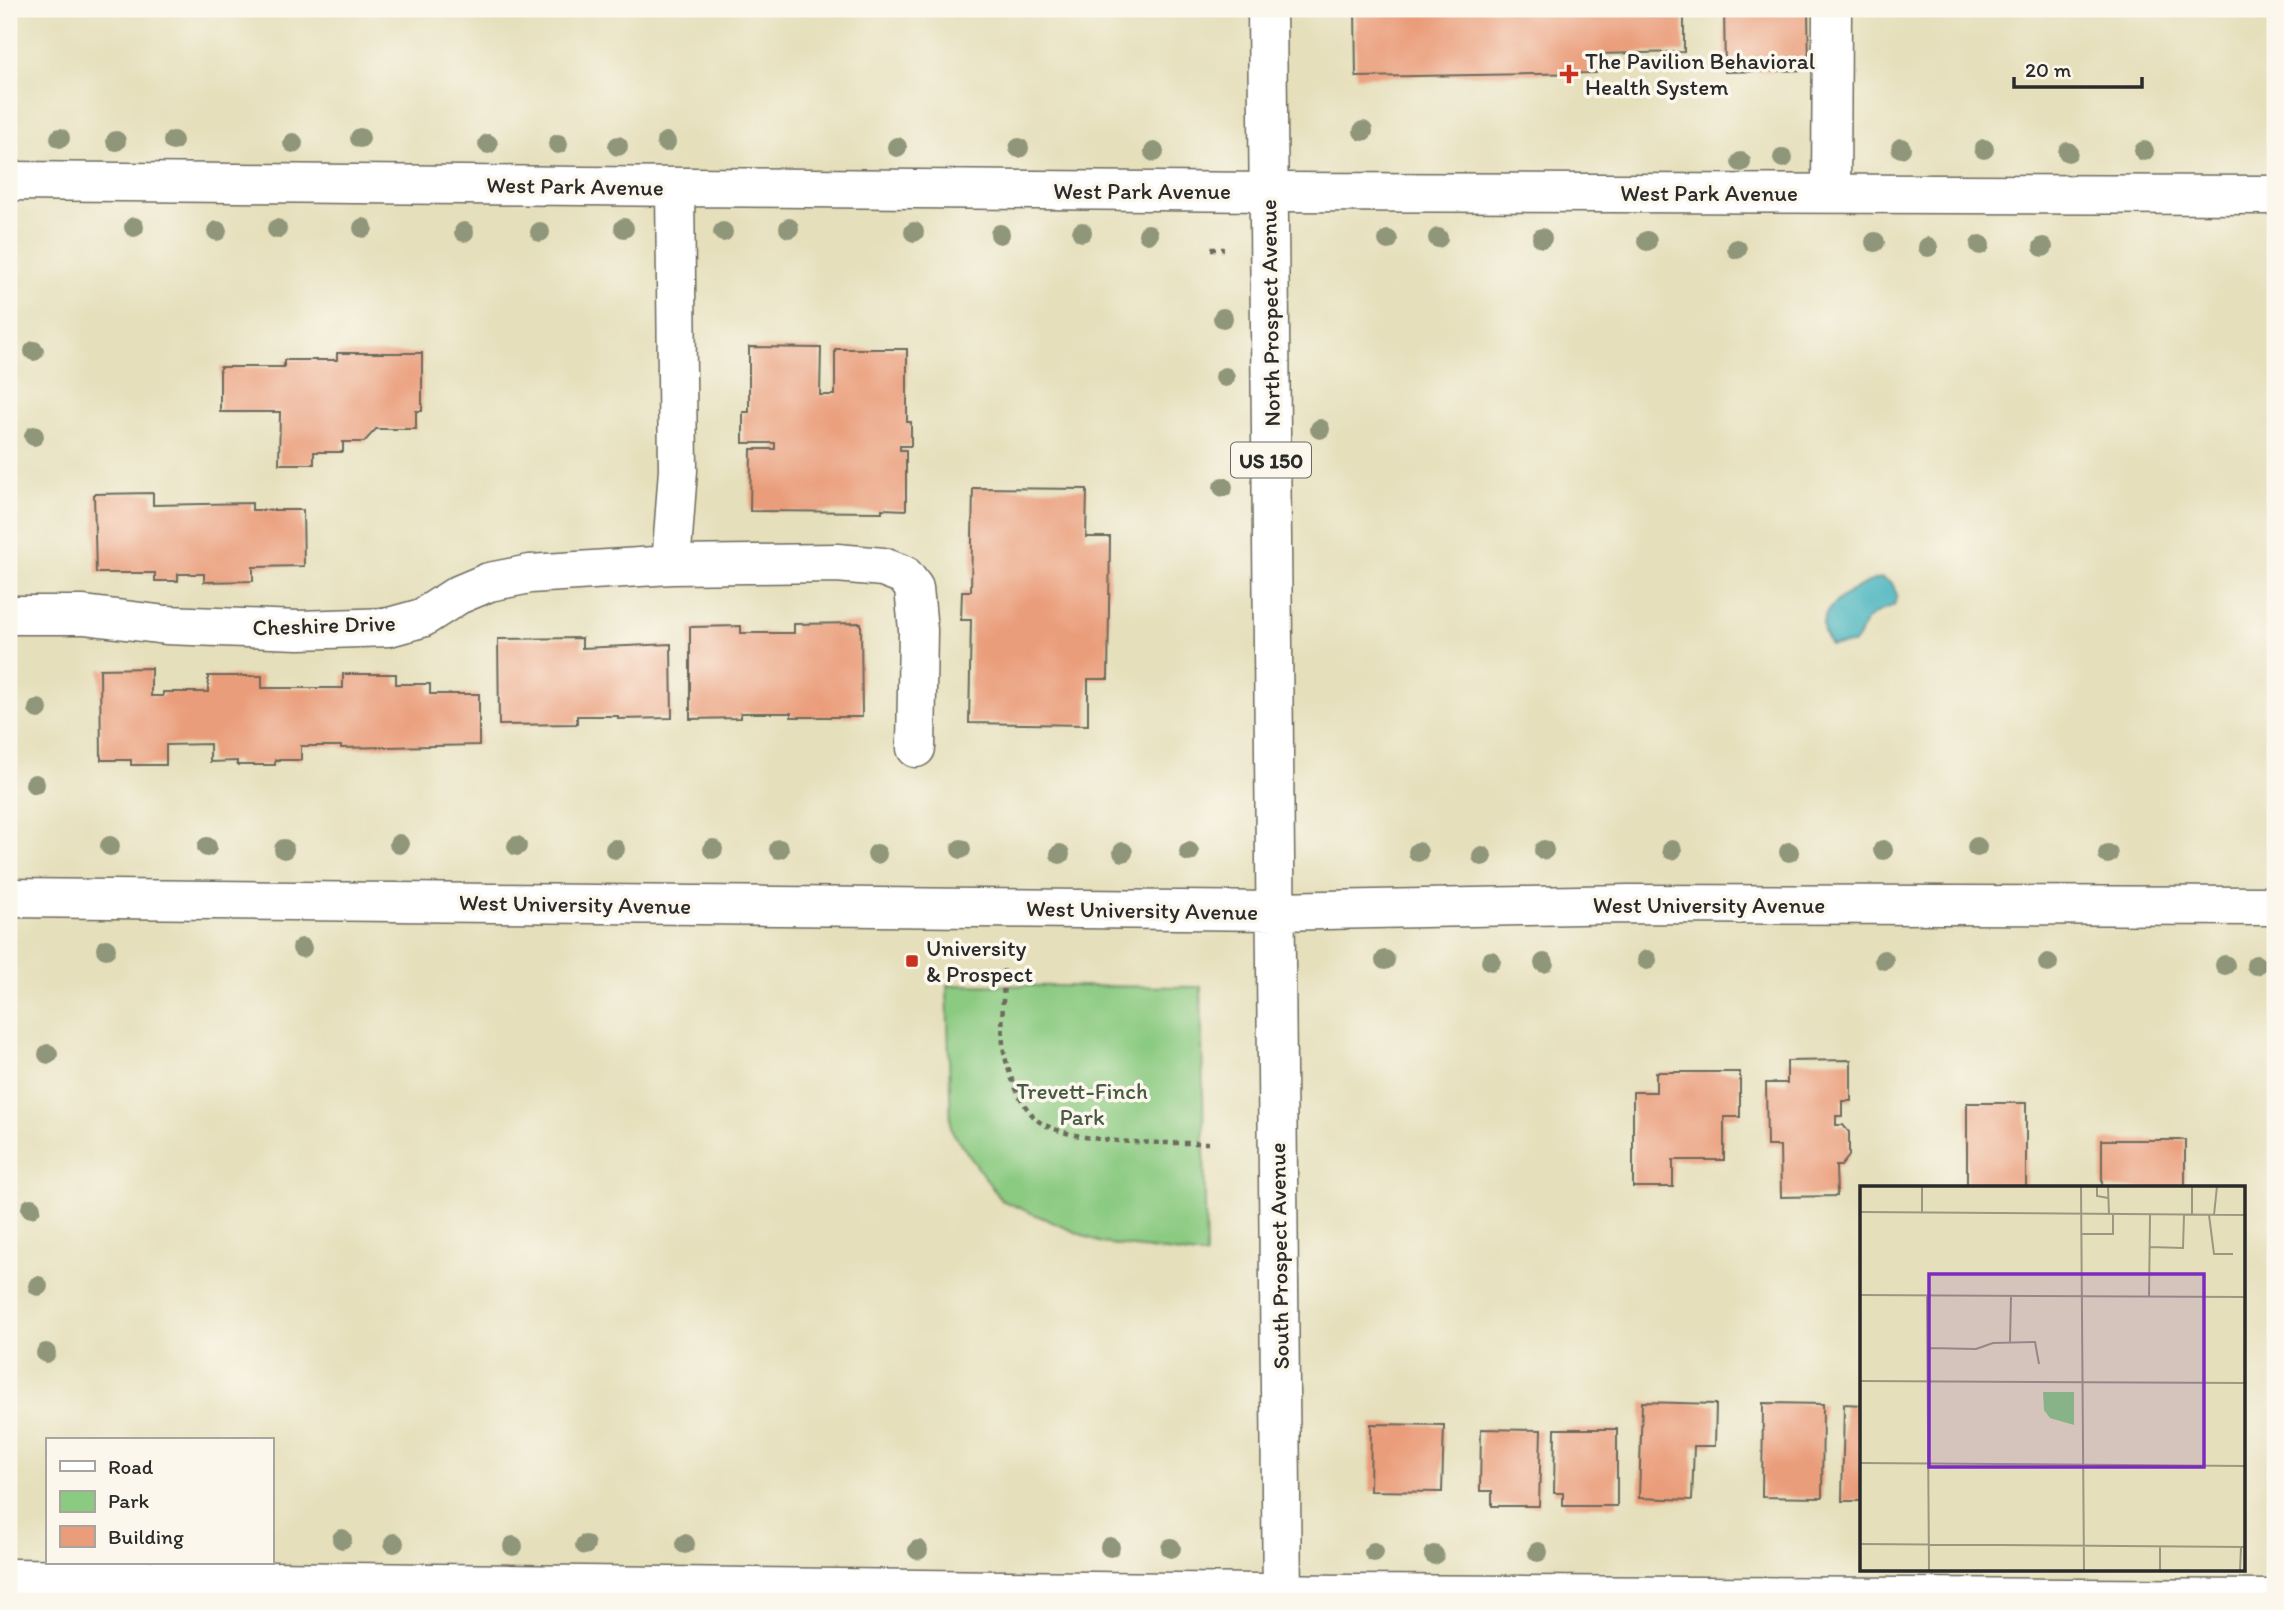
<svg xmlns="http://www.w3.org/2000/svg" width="2284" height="1610" font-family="Itim,sans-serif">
<rect width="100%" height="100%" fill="#fbf7ec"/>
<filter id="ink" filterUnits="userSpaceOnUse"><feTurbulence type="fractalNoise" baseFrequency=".0143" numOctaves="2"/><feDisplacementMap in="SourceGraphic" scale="14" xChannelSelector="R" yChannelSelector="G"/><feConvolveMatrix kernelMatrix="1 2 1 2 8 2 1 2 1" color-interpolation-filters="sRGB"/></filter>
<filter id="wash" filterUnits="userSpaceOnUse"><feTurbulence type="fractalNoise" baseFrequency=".00686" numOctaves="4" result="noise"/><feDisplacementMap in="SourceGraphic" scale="28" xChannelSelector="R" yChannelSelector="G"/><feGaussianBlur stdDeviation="1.57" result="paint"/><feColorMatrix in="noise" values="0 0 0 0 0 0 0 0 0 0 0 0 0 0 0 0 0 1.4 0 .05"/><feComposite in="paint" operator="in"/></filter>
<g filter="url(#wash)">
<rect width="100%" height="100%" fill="#e5dfbb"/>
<path fill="#8bca81" stroke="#5b7a56" stroke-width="2" d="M947 985 1201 987 1206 1256 1101 1243 1001 1200 951 1130Z"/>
<path fill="#42b2bd" stroke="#366e74" stroke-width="2" d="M1881 578 1892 583 1897 595 1894 605C1884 610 1869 614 1864 624 1860 633 1861 636 1853 644L1830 645C1825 637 1821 628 1824 619 1829 601 1864 582 1881 578Z"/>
<g id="blocks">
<path fill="#ea9d7a" d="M1355 9H1684V52L1596 54V73L1356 77Z
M1724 9H1808L1809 70 1725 72Z
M749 347 821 348 820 395H835V349H907V422H911V446H900V450H906V510L882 509V512L750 511 751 449H775V443H743V412H749Z
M337 353H422V411H416V429H376L364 442H343V452H314V464H279L280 412H220V367H284V360H337Z
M973 488 1087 489 1086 537H1110L1108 679H1088V725L969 723 971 620H961L962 591H971Z
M153 493V505L252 503V510H303L304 566 253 567V581L204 582V574H178V581H155V573H96L94 494Z
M861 623 862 717H791V713H741V718L690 719V627L741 626V633H794V624Z
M582 638V648L671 644 672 718 618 719V716H577V724L499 725 498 639Z
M151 668V696H163V692H208V676H262V688H343V674H396V684H430V694H479V745L341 748V746H301V760H275V765H237V761L210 762V744L166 745V765H131V760H101L100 669Z
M1851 1060V1101H1842V1116H1836V1125H1843L1849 1132V1156L1841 1166H1836L1837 1196 1781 1197 1780 1146H1767L1766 1083H1787V1061Z
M1656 1072H1740V1117H1724V1160H1673V1187H1633V1092H1656Z
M1967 1103H2026V1188H1967Z
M2102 1140H2185V1188H2102Z
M1642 1402 1716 1404 1715 1446H1694L1692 1500 1639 1498Z
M1763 1403 1823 1404 1822 1498 1762 1497Z
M1844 1404 1862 1405V1501H1842Z
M1371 1424 1444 1425 1442 1492 1370 1491Z
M1481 1429 1541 1430 1539 1506H1492V1491H1480Z
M1555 1429H1617V1506H1563V1493H1554Z"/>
</g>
</g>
<g filter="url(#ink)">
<use href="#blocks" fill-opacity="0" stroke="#6c6a5d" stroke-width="2"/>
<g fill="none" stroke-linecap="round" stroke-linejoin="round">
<defs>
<path id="minor" d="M9 181 1268 192 2275 195
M1831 193 1832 9
M671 565 678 470 675 187
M9 615H84L166 625 299 630 389 627 422 618 458 595 489 582 530 574 671 565 837 563 883 567 904 575 914 588 918 630 916 748
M9 1578 1343 1594 2275 1599"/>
<path id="major" d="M1267 9 1282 1601
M9 898 1276 911 1628 904 2275 906"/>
</defs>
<use href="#minor" stroke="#6c6a5d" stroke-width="41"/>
<use href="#major" stroke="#6c6a5d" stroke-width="41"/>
<path stroke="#6c6a5d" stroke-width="4.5" stroke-dasharray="5 5" stroke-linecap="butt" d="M1211 249H1224
M1004 969C1004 994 1001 1020 1003 1044 1005 1067 1022 1113 1043 1124 1083 1145 1162 1143 1208 1143"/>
<use href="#minor" stroke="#fff" stroke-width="38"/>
<use href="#major" stroke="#fff" stroke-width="38"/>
</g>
<g fill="#8f967a">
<circle cx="1363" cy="131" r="10"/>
<circle cx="60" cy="138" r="10"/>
<circle cx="360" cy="138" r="10"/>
<circle cx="116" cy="141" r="10"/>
<circle cx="173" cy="141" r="10"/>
<circle cx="666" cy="142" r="10"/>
<circle cx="293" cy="143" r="10"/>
<circle cx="488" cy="144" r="10"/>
<circle cx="558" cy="144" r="10"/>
<circle cx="618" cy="146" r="10"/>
<circle cx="897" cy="147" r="10"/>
<circle cx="1019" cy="148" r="10"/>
<circle cx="1901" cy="148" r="10"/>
<circle cx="1984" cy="149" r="10"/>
<circle cx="2144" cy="151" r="10"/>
<circle cx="1154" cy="152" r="10"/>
<circle cx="2068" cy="152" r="10"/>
<circle cx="1783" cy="158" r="10"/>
<circle cx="1741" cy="162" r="10"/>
<circle cx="134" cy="227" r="10"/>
<circle cx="363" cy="228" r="10"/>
<circle cx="624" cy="228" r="10"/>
<circle cx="789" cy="228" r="10"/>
<circle cx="277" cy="229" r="10"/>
<circle cx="217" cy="231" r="10"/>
<circle cx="464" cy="232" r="10"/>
<circle cx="540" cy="232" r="10"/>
<circle cx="723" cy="232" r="10"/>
<circle cx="914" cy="232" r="10"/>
<circle cx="1082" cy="232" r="10"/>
<circle cx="1000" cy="234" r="10"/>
<circle cx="1148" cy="234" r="10"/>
<circle cx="1438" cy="238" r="10"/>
<circle cx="1542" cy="238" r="10"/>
<circle cx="1388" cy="240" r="10"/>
<circle cx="1647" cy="241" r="10"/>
<circle cx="1875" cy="242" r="10"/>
<circle cx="1980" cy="245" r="10"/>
<circle cx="1928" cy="247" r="10"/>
<circle cx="2043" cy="247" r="10"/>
<circle cx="1737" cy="249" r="10"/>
<circle cx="1223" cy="318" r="10"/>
<circle cx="34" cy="351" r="10"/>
<circle cx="1225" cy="377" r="10"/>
<circle cx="1320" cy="429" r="10"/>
<circle cx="34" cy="436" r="10"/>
<circle cx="1223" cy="487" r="10"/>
<circle cx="38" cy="709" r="10"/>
<circle cx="35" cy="784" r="10"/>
<circle cx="399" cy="844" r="10"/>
<circle cx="110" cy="846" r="10"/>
<circle cx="517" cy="846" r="10"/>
<circle cx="207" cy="847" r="10"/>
<circle cx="1977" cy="847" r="10"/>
<circle cx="284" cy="849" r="10"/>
<circle cx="615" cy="849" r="10"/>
<circle cx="713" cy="849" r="10"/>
<circle cx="779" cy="849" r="10"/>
<circle cx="961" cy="849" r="10"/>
<circle cx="1544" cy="850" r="10"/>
<circle cx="1672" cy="850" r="10"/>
<circle cx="1883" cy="850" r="10"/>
<circle cx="1123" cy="852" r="10"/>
<circle cx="1189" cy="852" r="10"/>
<circle cx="1418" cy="852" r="10"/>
<circle cx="1789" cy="852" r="10"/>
<circle cx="877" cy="854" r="10"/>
<circle cx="1060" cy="854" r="10"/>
<circle cx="2108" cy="854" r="10"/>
<circle cx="1482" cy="856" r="10"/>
<circle cx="302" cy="948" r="10"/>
<circle cx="106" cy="949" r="10"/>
<circle cx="1385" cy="960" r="10"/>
<circle cx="1647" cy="960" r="10"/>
<circle cx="1884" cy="960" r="10"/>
<circle cx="1491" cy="961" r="10"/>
<circle cx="1544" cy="963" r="10"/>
<circle cx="2048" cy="963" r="10"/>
<circle cx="2225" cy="965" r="10"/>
<circle cx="2256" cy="965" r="10"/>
<circle cx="48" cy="1054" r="10"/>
<circle cx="31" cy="1208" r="10"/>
<circle cx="38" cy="1286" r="10"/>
<circle cx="46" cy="1353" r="10"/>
<circle cx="342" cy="1539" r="10"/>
<circle cx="394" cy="1543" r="10"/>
<circle cx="685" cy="1544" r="10"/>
<circle cx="585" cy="1545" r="10"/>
<circle cx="513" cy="1546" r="10"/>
<circle cx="1110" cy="1547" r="10"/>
<circle cx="1171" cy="1548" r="10"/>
<circle cx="918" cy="1550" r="10"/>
<circle cx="1374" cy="1552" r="10"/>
<circle cx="1538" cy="1552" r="10"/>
<circle cx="1434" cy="1555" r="10"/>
</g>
</g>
<g fill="#c8321e" stroke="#fbf7ec" stroke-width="2.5">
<path d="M1565.5 63.5h7v7h7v7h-7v7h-7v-7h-7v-7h7z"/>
<rect x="905" y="954" width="14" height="14" rx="3.5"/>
</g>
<g text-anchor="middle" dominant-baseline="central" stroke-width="7" stroke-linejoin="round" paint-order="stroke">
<rect fill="#fbf7ec" stroke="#696865" stroke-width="2" x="1231" y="442.5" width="80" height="35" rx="5"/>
<g font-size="21" font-weight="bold" fill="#2b2b2b">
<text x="1271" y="460">US 150</text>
</g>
<g font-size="23" fill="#2b2b2b" stroke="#fbf7ec" text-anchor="start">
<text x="1585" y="61">The Pavilion Behavioral<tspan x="1585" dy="26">Health System</tspan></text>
<text x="926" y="948">University<tspan x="926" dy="26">&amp; Prospect</tspan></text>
</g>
<g font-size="23" fill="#2b2b2b" stroke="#fbf7ec">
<text transform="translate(575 186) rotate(1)">West Park Avenue</text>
<text x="1142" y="191">West Park Avenue</text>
<text x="1709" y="193">West Park Avenue</text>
<text transform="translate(1270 313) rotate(-91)">North Prospect Avenue</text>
<text transform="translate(324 625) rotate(-2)">Cheshire Drive</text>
<text transform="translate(575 904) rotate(1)">West University Avenue</text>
<text x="1709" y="905">West University Avenue</text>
<text transform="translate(1142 910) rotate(1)">West University Avenue</text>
<text transform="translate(1279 1256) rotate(-91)">South Prospect Avenue</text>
</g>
<g font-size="23" fill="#485b45" stroke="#fbf7ec">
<text x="1082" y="1091">Trevett-Finch<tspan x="1082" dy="26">Park</tspan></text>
</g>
</g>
<g transform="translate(1860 1186)">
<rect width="385" height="385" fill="#e5dfbb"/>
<path d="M183 206H214V239L190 232 184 224Z" fill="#8bca81"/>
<path fill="none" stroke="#9b9781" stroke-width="2" d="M221 0 224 385M237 0V10L248 12M248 0 249 29M332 0V29M0 26 385 29M62 26V0M349 29 354 68H373M354 29 357 0M385 29V60M221 48H253V29M290 61 323 62 324 29M0 109 385 111M67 109 69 385M289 111 290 29M150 156 151 110M68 162 116 163 133 157 175 156 179 178M0 195 385 197M0 277 385 280M0 358 385 361M300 361V385M380 385 381 361"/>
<path fill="#7b2cbf" fill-opacity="0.15" stroke="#7b2cbf" stroke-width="3.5" d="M69 88H344V281H69Z"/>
<rect width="385" height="385" fill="none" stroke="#2b2b2b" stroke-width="3.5"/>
</g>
<rect width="2284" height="1610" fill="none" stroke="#fbf7ec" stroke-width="35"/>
<rect x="46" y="1438" width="228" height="126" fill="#fbf7ec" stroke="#a8a59f" stroke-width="2"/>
<rect x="60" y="1461" width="35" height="10" fill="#ffffff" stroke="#a8a59f" stroke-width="2"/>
<text x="108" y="1474" font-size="21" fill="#2b2b2b">Road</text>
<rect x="60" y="1491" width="35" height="21" fill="#8bca81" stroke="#a8a59f" stroke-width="2"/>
<text x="108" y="1508" font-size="21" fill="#2b2b2b">Park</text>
<rect x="60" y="1526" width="35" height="21" fill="#ea9d7a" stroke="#a8a59f" stroke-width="2"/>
<text x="108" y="1544" font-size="21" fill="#2b2b2b">Building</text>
<path d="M2014 77v10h128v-10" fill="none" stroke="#2b2b2b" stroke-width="3.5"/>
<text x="2025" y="77" font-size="21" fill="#2b2b2b" stroke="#fbf7ec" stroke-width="5" paint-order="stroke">20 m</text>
</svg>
